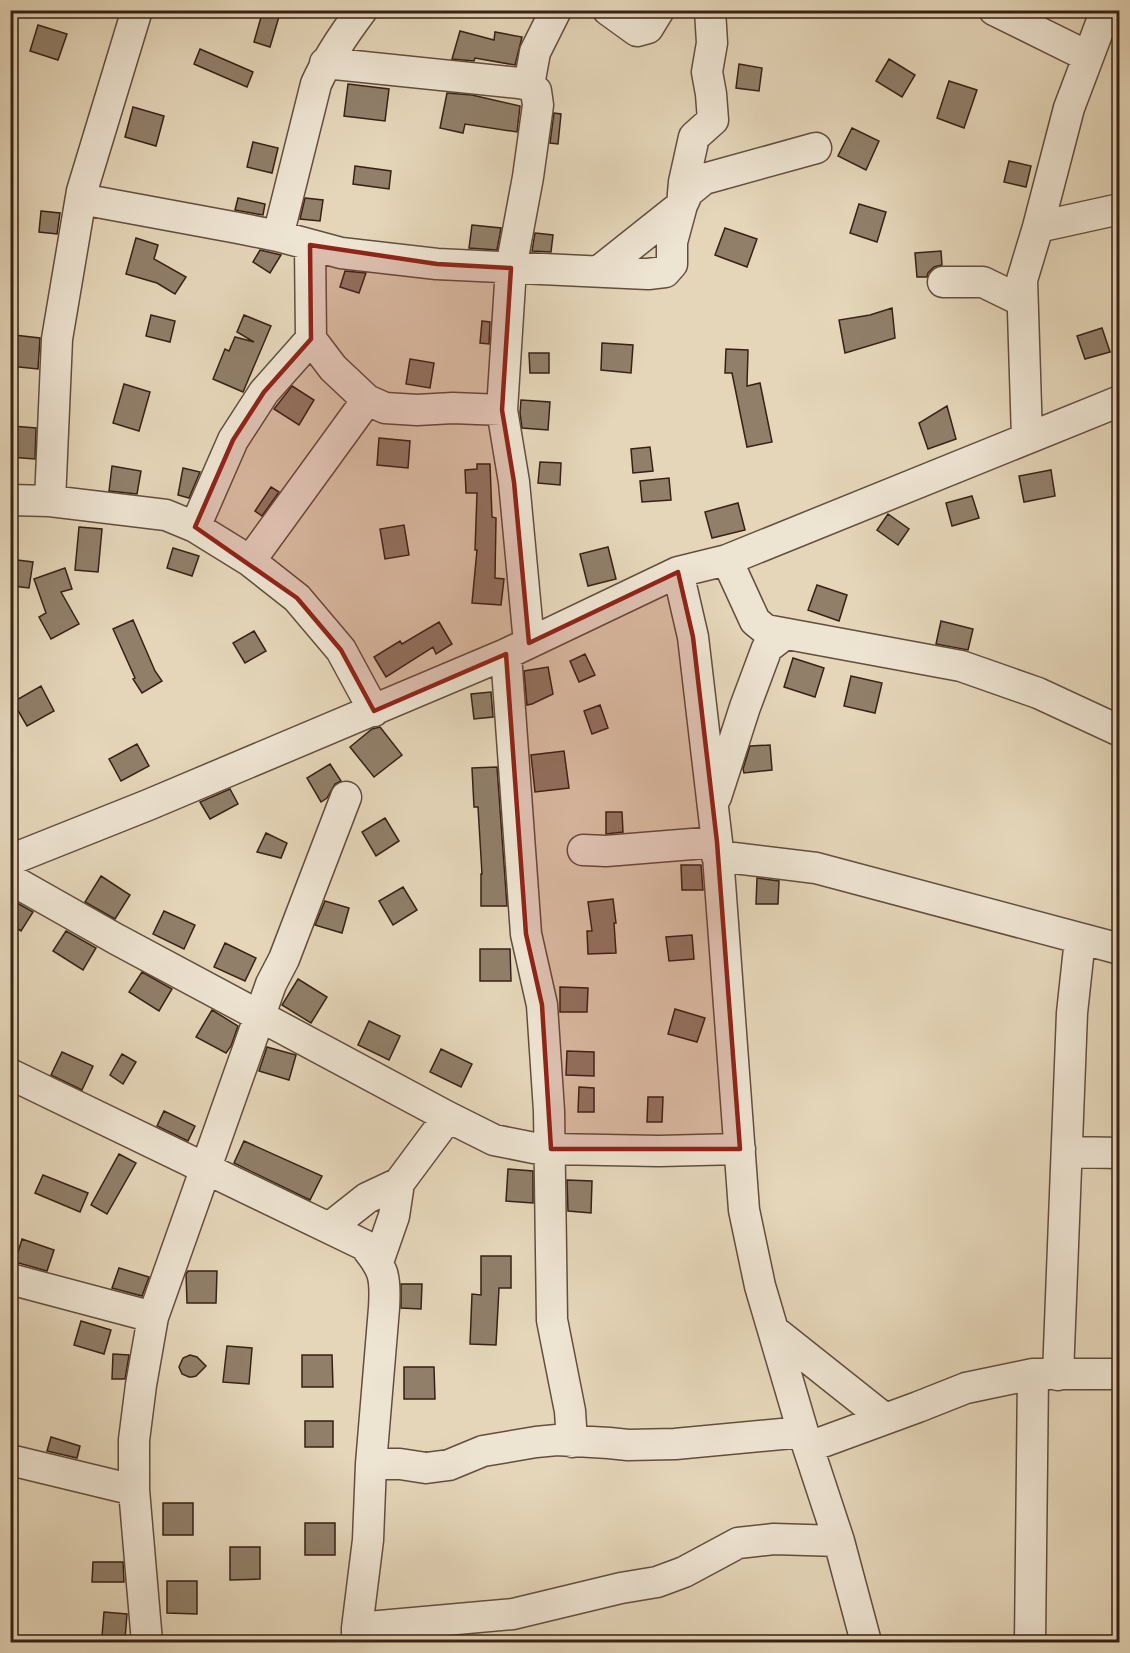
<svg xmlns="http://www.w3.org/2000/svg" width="1130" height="1653" font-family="'IM FELL Double Pica',serif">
<rect width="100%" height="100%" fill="#e5d6b9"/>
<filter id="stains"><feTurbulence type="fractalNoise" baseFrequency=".00333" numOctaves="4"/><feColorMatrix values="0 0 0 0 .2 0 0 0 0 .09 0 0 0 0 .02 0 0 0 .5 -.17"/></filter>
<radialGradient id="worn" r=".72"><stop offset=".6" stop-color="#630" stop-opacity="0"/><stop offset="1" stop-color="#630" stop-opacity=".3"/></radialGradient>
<path fill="#917f6a" stroke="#372115" stroke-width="1.5" d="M263 10H281L270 47 254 42Z
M38 25 67 34 58 60 30 51Z
M460 31 494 40 495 32 522 37 515 65 475 58 474 61 452 59Z
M200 49 253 72 247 87 194 64Z
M889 59 915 75 902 97 876 81Z
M739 64 762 68 759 91 736 88Z
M949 81 977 90 964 128 937 118Z
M348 84 389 89 385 121 344 116Z
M447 93 472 95 520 106 517 132 465 124 463 133 440 128Z
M133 107 164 116 156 146 125 137Z
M554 113 561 114 558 144 550 143Z
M852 128 879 141 866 170 838 156Z
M253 142 278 148 272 173 247 167Z
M1009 161 1031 166 1026 187 1004 182Z
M355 166 391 171 389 189 353 184Z
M238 198 265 204 263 215 235 210Z
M305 198 323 200 320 221 300 219Z
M859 204 886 212 877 242 850 233Z
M41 211 60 213 57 234 39 232Z
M472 225 501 228 497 250 469 248Z
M725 228 757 239 747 267 715 255Z
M535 233 553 235 551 252 532 251Z
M136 238 158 245 154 259 186 277 175 294 157 283 126 274Z
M260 250 281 255 270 273 253 262Z
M941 251 942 265 934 267 928 273 927 277H917L915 253Z
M345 271 366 273 359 293 340 287Z
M892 308 895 338 845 353 839 320 870 315Z
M151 315 175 321 170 342 146 336Z
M244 315 271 326 243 392 213 379 225 349 229 351 235 337 254 342 237 332Z
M482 321 490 322 489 344 480 343Z
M1102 328 1110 352 1085 359 1077 336Z
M14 335 40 338 38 369 10 366Z
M602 343 633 345 631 373 601 370Z
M726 349 748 350 747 386 760 383 772 442 747 447 732 373H725Z
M529 353H549V373H530Z
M410 359 434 363 430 388 406 384Z
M124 384 150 392 139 431 113 423Z
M292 386 314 400 299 425 274 409Z
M521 400 550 402 548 430 522 428 520 413Z
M947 406 956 439 928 449 919 423Z
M12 426 36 428 35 459 10 457Z
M379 438 410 441 408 468 377 465Z
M650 447 653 471 633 473 631 449Z
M540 462 561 463 560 485 538 483Z
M477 464H490L492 517 496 518 495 578 504 579 501 605 472 603 477 550H475L477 493H466L465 470 477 469Z
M112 466 141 471 137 494 109 491Z
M183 468 200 472 189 498 178 495Z
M1051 470 1055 496 1024 502 1019 476Z
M669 478 671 500 642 502 640 481Z
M271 487 279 492 262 516 255 511Z
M972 496 979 518 952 526 946 503Z
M738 503 745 530 712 538 705 512Z
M888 514 909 529 898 545 877 530Z
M404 525 409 555 385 559 380 529Z
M79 527 102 529 98 572 75 570Z
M608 547 616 579 588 586 580 554Z
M173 548 199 556 192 576 167 568Z
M17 560 33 562 29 588 13 586Z
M65 568 72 589 61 592 79 624 51 639 39 617 46 613 34 579Z
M817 585 847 595 839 621 808 610Z
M133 620 155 671 162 681 142 693 133 679 135 678 113 629Z
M941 621 973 629 968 650 936 644Z
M439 622 452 644 436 654 433 647 386 677 374 657 400 641 402 644Z
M254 631 266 651 245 663 233 643Z
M585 654 595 675 579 682 570 661Z
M793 658 824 668 815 697 784 687Z
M548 667 553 694 532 704 527 705 524 671Z
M851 676 882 683 875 713 844 706Z
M41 686 54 711 27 726 13 702Z
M491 692 493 717 474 719 471 694Z
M600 705 608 728 592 734 584 711Z
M380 727 402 755 374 777 350 747 372 729Z
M137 744 149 766 121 781 109 759Z
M770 745 772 770 744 773 743 769 750 746Z
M564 751 569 788 535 792 531 755Z
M330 764 341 781 335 784 327 798 321 802 307 778Z
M497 767 507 906H481V874H482L478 807H474L472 768Z
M230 789 238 804 210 819 200 802Z
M606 812H622L623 832 606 834Z
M385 818 399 841 376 856 362 832Z
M266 833 287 843 281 858 257 852Z
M681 865H701L703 890H682Z
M101 876 130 895 115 919 85 902Z
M757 878 779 881 778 904H756Z
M403 887 417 910 393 925 379 901Z
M10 899 33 912 21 931 10 924Z
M613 899 616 923H614L616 953 588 954 587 931H592L588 902Z
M325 901 349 908 342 933 315 925Z
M164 911 195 925 184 949 153 934Z
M66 931 96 948 83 970 53 951Z
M692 935 694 959 669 961 666 937Z
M225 943 256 958 245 981 214 967Z
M480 949H510L511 981H480Z
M142 972 172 989 159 1011 129 992Z
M298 979 327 997 311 1023 282 1005Z
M560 987 588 988 587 1012H560Z
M675 1009 705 1018 697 1042 668 1034Z
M212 1010 238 1026 231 1046 226 1053 196 1037Z
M369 1021 400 1036 389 1060 358 1045Z
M267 1047 296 1055 289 1080 259 1071Z
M441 1049 472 1064 461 1087 430 1072Z
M567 1051 594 1052V1076L566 1075Z
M62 1052 93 1066 82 1090 51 1075Z
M122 1054 136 1062 123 1084 110 1075Z
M579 1087 594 1088V1112H578Z
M648 1097H663L662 1122H647Z
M164 1111 195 1126 188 1141 157 1126Z
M244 1141 322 1176 310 1200 234 1163Z
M119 1154 136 1163 107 1214 91 1205Z
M508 1169 533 1171V1203L506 1201Z
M43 1175 88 1193 80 1212 35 1193Z
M567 1180 592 1181 591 1213 568 1211Z
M22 1239 54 1250 47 1271 15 1262Z
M481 1256H511V1288H499L496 1345 470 1344 472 1294 481 1295Z
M119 1268 149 1277 142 1296 112 1288Z
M188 1271H217L216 1303H187L186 1274Z
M401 1284H422L421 1309 401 1308Z
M81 1321 111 1330 104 1354 74 1345Z
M227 1346 252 1348 249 1384 223 1382Z
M113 1354 129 1355 125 1379H112Z
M190 1355 197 1357 206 1366 196 1376 192 1377H189L182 1374 179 1367 183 1358Z
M302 1355H332L333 1387H302Z
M404 1367H434L435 1399H404Z
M305 1421H333V1447H305Z
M51 1437 80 1446 77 1458 47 1451Z
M163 1503H193V1535H163Z
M305 1523H335V1555H305Z
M230 1547H260V1579L230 1580Z
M93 1562H123L124 1582H92Z
M167 1581H197V1614L167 1613Z
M104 1612 127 1614 125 1639 102 1636Z"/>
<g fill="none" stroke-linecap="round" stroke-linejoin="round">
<defs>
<path id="minor" d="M608 10 637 31 648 28 659 10
M994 10 1087 56
M325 63 519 83 529 85 536 91 538 105 528 177 511 268 502 410 514 482 529 643
M529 85 535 52 556 10
M81 199 238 228 278 236 341 253 437 264 648 274 665 272 672 264V242L682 205 688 192 704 179 816 148
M1038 227 1120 209
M278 236 316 84C328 57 344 34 362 10
M310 245 311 339 333 368 367 400 385 408 417 410 453 408 502 410
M599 271 682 205 684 182 694 137 713 120 711 94 707 72 712 43 710 10
M943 282H983L1022 301
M1027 438 1022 280 1038 227 1069 108 1106 10
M10 500 50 501 166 515 195 527 250 561 297 598 341 650 374 711
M50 501 57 339 82 191 137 10
M195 527 233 440 264 392 311 339
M727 560 755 621 766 630 961 666 1038 693 1120 731
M250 561 367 400
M678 572 693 637 717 842 744 1210 760 1286 803 1432 839 1541 866 1642
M506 654 526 934 542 1005 549 1111 552 1320 570 1411 572 1442
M716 797 745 707 767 648 785 634
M583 850 606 851 717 842
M717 856 816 868 1120 949
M10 860 148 805 506 654 678 572 727 560 1120 401
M10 879 116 939 448 1117 494 1140 534 1148 551 1149 659 1151 740 1149
M10 1074 364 1245C384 1269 386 1276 384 1308L371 1464 368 1540 357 1628V1642
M1067 1152 1120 1153
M329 1228 367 1198 399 1183 448 1117
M378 1262 394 1216 399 1183
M10 1279 153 1317
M773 1330 885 1419
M1058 1375 1072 1013 1080 939
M809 1447 918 1407 966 1388 1033 1374H1120
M10 1460 134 1490
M371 1464H400L426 1468 449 1465 483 1451 536 1442 557 1440 609 1443 628 1445 675 1444 803 1432
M357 1628 513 1614 621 1588 657 1582 684 1572 738 1543 774 1539 839 1541
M147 1642 134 1490V1440L141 1385 153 1317 271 984 284 959 346 797
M1030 1642 1033 1374"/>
</defs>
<use href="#minor" stroke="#624e3e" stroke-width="33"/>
<use href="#minor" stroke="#eee4d2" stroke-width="30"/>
</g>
<path fill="#8f2418" fill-opacity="0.2" stroke="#8f2418" stroke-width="4.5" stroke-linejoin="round" d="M310 245 437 264 511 268 502 410 514 482 529 643 678 572 693 637 717 842 740 1149H551L542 1005 526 934 506 654 374 711 341 650 297 598 195 527 233 440 264 392 311 339Z"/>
<rect width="1130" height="1653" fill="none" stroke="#e5d6b9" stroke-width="36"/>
<rect x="12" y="12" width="1106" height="1629" fill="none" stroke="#372115" stroke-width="3"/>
<rect x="18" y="18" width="1094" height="1617" fill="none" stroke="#372115" stroke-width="1.5"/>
<rect width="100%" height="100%" filter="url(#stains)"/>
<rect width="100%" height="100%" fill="url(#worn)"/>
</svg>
